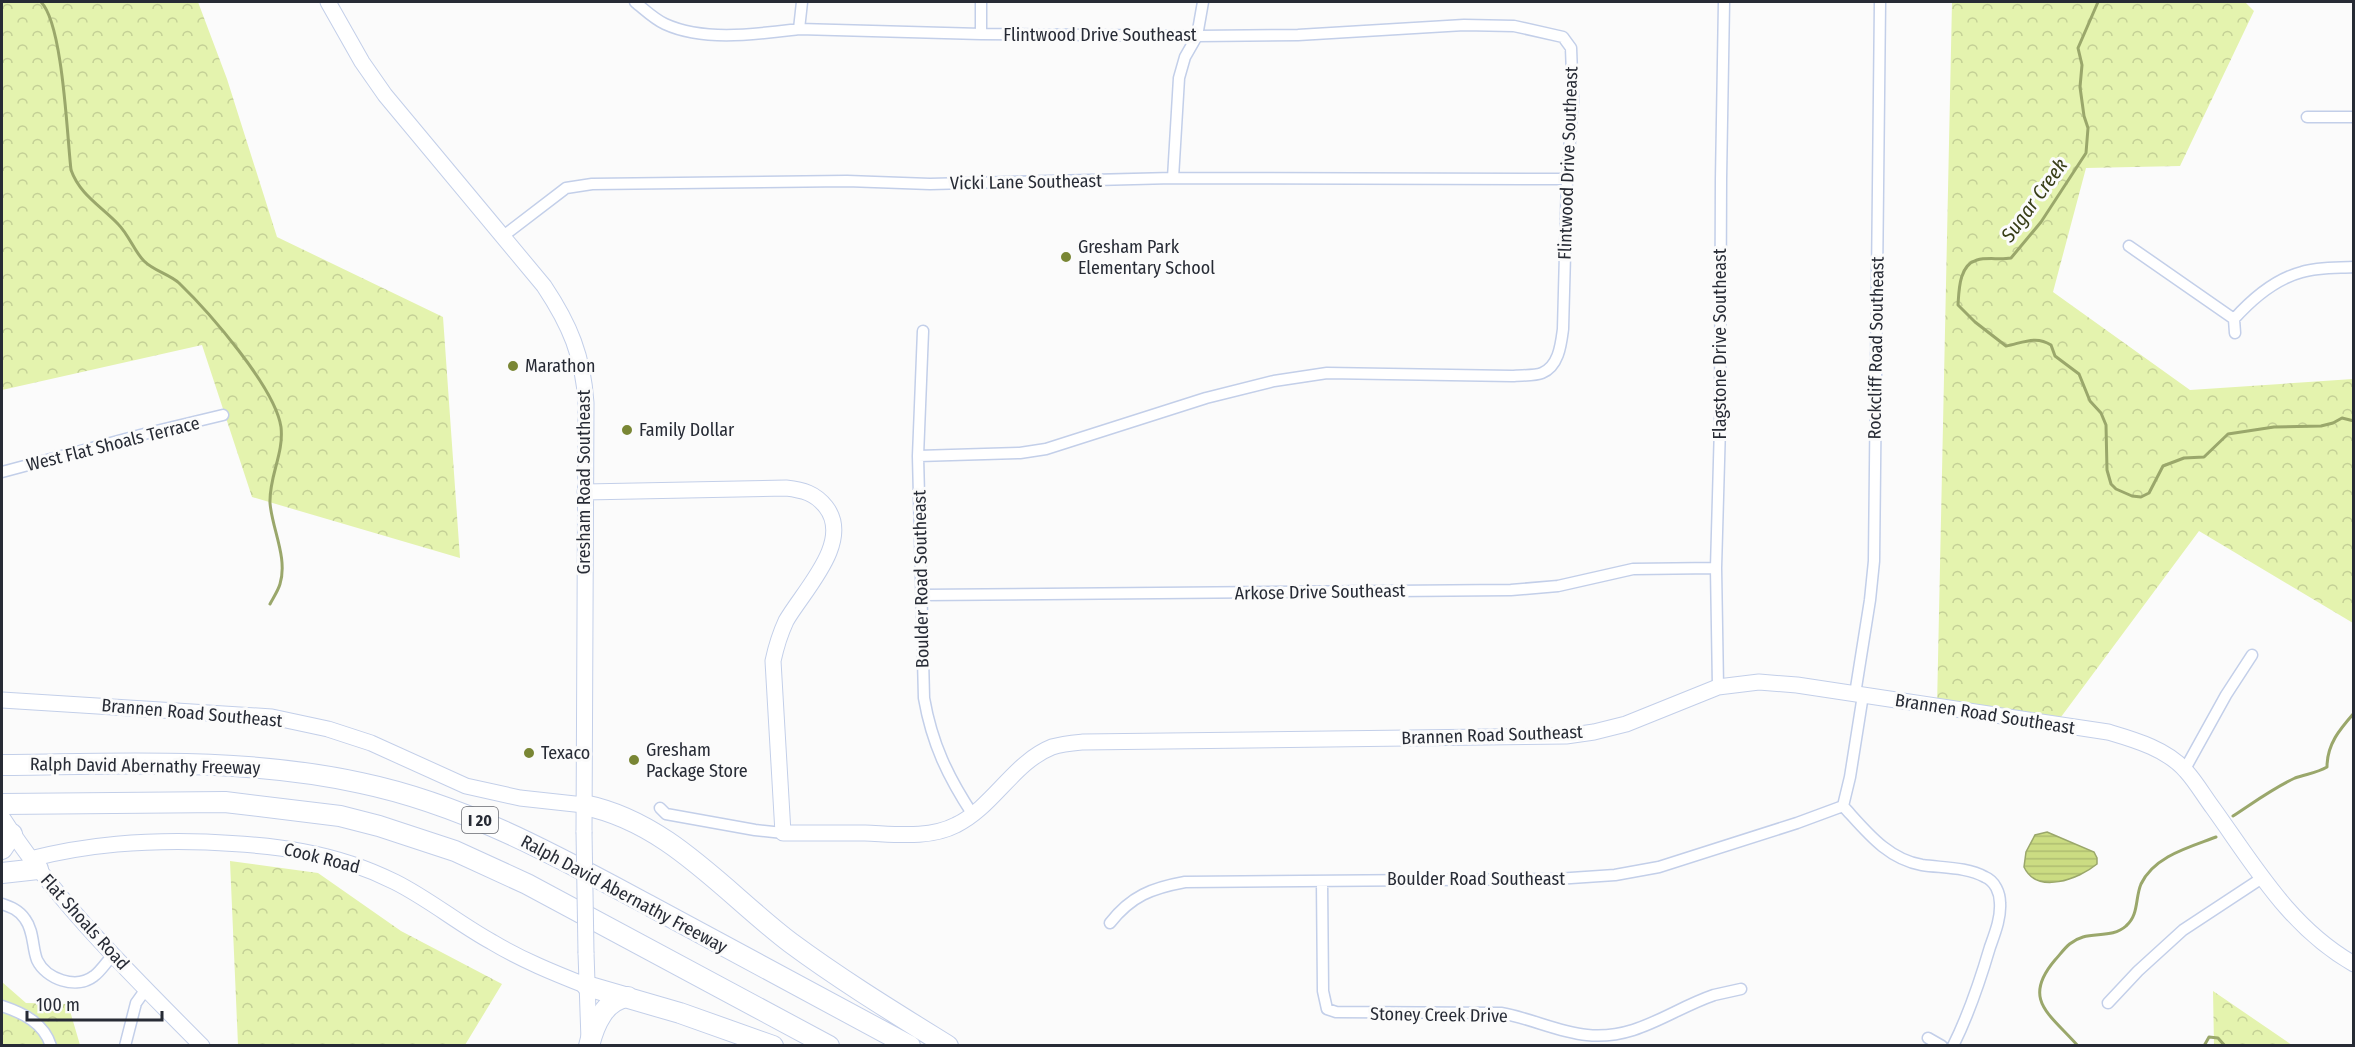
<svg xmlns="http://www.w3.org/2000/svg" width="2355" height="1047" font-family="'Fira Sans Condensed',sans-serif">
<defs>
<pattern id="forest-crowns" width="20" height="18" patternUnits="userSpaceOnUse" patternTransform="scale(1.5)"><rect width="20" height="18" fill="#e4f3ae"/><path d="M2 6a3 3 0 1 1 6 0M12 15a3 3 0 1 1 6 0" fill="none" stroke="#c4d096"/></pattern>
<pattern id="water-rules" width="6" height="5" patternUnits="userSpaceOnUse" patternTransform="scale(1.5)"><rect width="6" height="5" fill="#cbdc82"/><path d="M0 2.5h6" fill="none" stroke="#aebd71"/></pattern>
</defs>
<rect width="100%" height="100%" fill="#fbfbfb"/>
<path fill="url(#forest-crowns)" d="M2 2H198L227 79 277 237 443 317 460 558 252 497 202 345 2 390Z
M1952 2H2245L2254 11 2180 166 2086 168 2053 292 2190 390 2353 379V623L2199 531 2061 717 1937 707Z
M230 861 318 873 401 931 502 984 465 1045H238Z
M2 982 26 1003 68 1004 80 1045H2Z
M2213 991 2292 1045H2214Z"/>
<path fill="url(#water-rules)" stroke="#9aa76b" stroke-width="1.5" d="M2047 832 2094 852 2097 858V864C2079 879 2037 895 2024 867L2026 852 2035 835Z"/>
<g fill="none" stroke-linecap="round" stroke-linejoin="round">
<path stroke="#9aa76b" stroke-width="3" d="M41 2C63 24 67 136 71 170 80 195 101 206 118 224 129 235 134 251 144 261 154 271 169 274 179 283 208 311 275 387 281 427 284 454 269 476 270 503 272 529 288 558 280 584 278 591 273 598 270 604
M2098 2 2078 48 2082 65 2080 87 2084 116 2088 128 2086 153 2041 222 2011 258C2000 260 1987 257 1977 260 1959 265 1959 290 1958 305L1975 322 2006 346C2022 343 2036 335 2051 345L2055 356 2079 374 2090 401 2101 413 2106 425 2107 470 2111 484 2116 489 2132 496 2141 497 2149 493 2163 466 2184 458 2204 457 2228 434 2274 427 2321 426 2333 423 2342 418 2354 421
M2233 816C2253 803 2273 788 2295 778 2306 774 2317 773 2327 767 2327 744 2340 729 2354 713
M2078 1046C2050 1014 2021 1000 2055 960 2064 950 2069 941 2083 937 2097 933 2114 937 2126 926 2139 915 2135 898 2141 884 2154 856 2190 847 2216 837
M2204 1046 2209 1037 2218 1038 2225 1046"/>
<defs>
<path id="street" d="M635 2C644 9 654 19 665 24 704 42 757 34 799 29L981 34 1197 36 1298 35 1464 25 1514 26 1563 37 1571 48 1573 100 1567 179 1563 329C1561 344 1559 366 1542 373 1535 376 1521 375 1512 376L1327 373 1274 381 1206 398 1046 449 1020 453 918 456
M799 29 802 2
M981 34V2
M2307 117H2354
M1173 178 1179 78 1185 57 1197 36 1203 2
M502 237 566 188 592 184 847 181 930 184 1173 178 1567 179
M2129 246 2234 319
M2234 319C2252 299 2275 279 2302 272 2318 267 2337 268 2354 267
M2234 319 2235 333
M923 331 918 456 924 698C932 744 948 777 973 815
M2 472 148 433 223 415
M922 595 1511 590 1558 586 1633 569 1716 568
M1718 687 1716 568 1720 426 1721 179 1724 2
M1855 694 1870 600 1874 561 1880 2
M2185 769 2226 695 2252 655
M1843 806C1866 831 1887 859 1922 865 1943 868 1967 867 1985 877 1995 881 2000 893 2000 903 2001 918 1995 933 1990 947 1980 981 1969 1014 1953 1046
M1843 806 1850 777 1863 695
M660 808 666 814 755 830 783 833
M1322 881 1323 991 1327 1009 1336 1012 1501 1013C1530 1018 1558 1032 1587 1035 1637 1040 1670 1010 1714 995 1723 993 1732 991 1741 989
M2 904C11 907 19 910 25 919 34 931 32 947 37 960 46 979 76 990 94 976 101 971 107 961 113 955
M1110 923C1131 896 1152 888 1185 882L1556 879 1615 875 1659 867 1797 823 1843 806
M2108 1003 2138 971 2183 930 2262 878
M2 1006C23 1013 44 1023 51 1046
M1928 1038 1942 1046
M125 1046 136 1003 146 989"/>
<path id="secondary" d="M328 2 362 62 385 95 544 286C570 325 583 356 586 403L584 832
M585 492 786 488C803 490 815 493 826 507 853 542 803 591 786 621 780 634 776 647 773 661L783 833C810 833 838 833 865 833 894 834 929 839 956 825 993 807 1014 762 1052 747 1062 744 1073 743 1083 742L1566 736 1594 732 1626 724 1718 687 1759 682 1797 685 2108 732C2135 740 2167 749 2186 771 2196 782 2204 796 2213 808 2254 865 2290 928 2354 964
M2 700 272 717 328 729 371 743 466 786 520 798 584 805
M2 817C56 902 131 974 202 1046
M30 859C89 844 144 840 206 842 274 845 333 851 395 882 429 899 459 924 492 942 522 960 554 973 587 986
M586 953 589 1040"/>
<path id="highway" d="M2 765C122 764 243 757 361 783 466 805 559 857 652 907 738 953 824 999 910 1046
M2 804 225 802 340 816 379 826 455 851 527 884 829 1046
M584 805C669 822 725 893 791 943 841 980 895 1013 948 1046
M2 849 12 834
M2 873 38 869
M587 986 680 1013 773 1046
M589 1046C594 1025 605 999 628 997"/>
</defs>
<use href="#street" stroke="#c3cfe9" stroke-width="13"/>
<use href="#secondary" stroke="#c3cfe9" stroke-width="17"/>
<use href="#highway" stroke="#c3cfe9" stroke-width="22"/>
<use href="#street" stroke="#fff" stroke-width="10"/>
<use href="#secondary" stroke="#fff" stroke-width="15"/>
<use href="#highway" stroke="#fff" stroke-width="20"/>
<defs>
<path id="secondary-bridge" d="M584 832 586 953"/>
</defs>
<use href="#secondary-bridge" stroke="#c3cfe9" stroke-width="17" stroke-linecap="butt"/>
<use href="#secondary-bridge" stroke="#fff" stroke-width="15"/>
</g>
<g fill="#798634" stroke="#fbfbfb" stroke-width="2">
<circle cx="1066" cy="257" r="6"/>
<circle cx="513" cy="366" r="6"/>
<circle cx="627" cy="430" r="6"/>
<circle cx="529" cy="753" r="6"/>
<circle cx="634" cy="760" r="6"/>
</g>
<g text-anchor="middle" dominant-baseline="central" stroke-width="6" stroke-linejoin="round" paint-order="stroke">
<rect fill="#fbfbfb" stroke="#676970" stroke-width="1.5" x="462" y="807" width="36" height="26" rx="4.5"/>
<g font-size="16" font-weight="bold" fill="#272b35">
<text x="480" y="820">I 20</text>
</g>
<g font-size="18" fill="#272b35" stroke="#fbfbfb">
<text x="1100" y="35">Flintwood Drive Southeast</text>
<text transform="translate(1568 163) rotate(-88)">Flintwood Drive Southeast</text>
<text transform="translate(1026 182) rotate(-1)">Vicki Lane Southeast</text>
<text transform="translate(1720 344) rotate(-90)">Flagstone Drive Southeast</text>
<text transform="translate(1876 348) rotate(-89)">Rockcliff Road Southeast</text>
<text transform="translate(113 444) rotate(-14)">West Flat Shoals Terrace</text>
<text transform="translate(584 482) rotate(-90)">Gresham Road Southeast</text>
<text transform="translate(921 579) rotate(-91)">Boulder Road Southeast</text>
<text transform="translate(1320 592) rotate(-1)">Arkose Drive Southeast</text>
<text transform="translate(192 713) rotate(5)">Brannen Road Southeast</text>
<text transform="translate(1985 714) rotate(9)">Brannen Road Southeast</text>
<text transform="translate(1492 735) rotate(-2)">Brannen Road Southeast</text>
<text transform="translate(145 766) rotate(1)">Ralph David Abernathy Freeway</text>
<text transform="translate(322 858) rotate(14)">Cook Road</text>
<text x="1476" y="879">Boulder Road Southeast</text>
<text transform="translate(624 894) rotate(28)">Ralph David Abernathy Freeway</text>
<text transform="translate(85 922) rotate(48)">Flat Shoals Road</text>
<text transform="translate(1439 1015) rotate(1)">Stoney Creek Drive</text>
</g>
<g font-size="18" fill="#272b35" stroke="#fbfbfb" text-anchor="start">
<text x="1078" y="247">Gresham Park<tspan x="1078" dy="21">Elementary School</tspan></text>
<text x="525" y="366">Marathon</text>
<text x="639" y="430">Family Dollar</text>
<text x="646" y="750">Gresham<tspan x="646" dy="21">Package Store</tspan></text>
<text x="541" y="753">Texaco</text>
</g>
<g font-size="20" font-style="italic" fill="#373d17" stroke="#fbfbfb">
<text transform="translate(2034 200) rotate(-54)">Sugar Creek</text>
</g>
</g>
<rect width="2355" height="1047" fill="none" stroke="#272b35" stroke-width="6"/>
<path d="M27 1011v9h135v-9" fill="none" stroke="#272b35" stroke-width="3"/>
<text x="36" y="1011" font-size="18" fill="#272b35" stroke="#fbfbfb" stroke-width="4.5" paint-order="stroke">100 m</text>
</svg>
